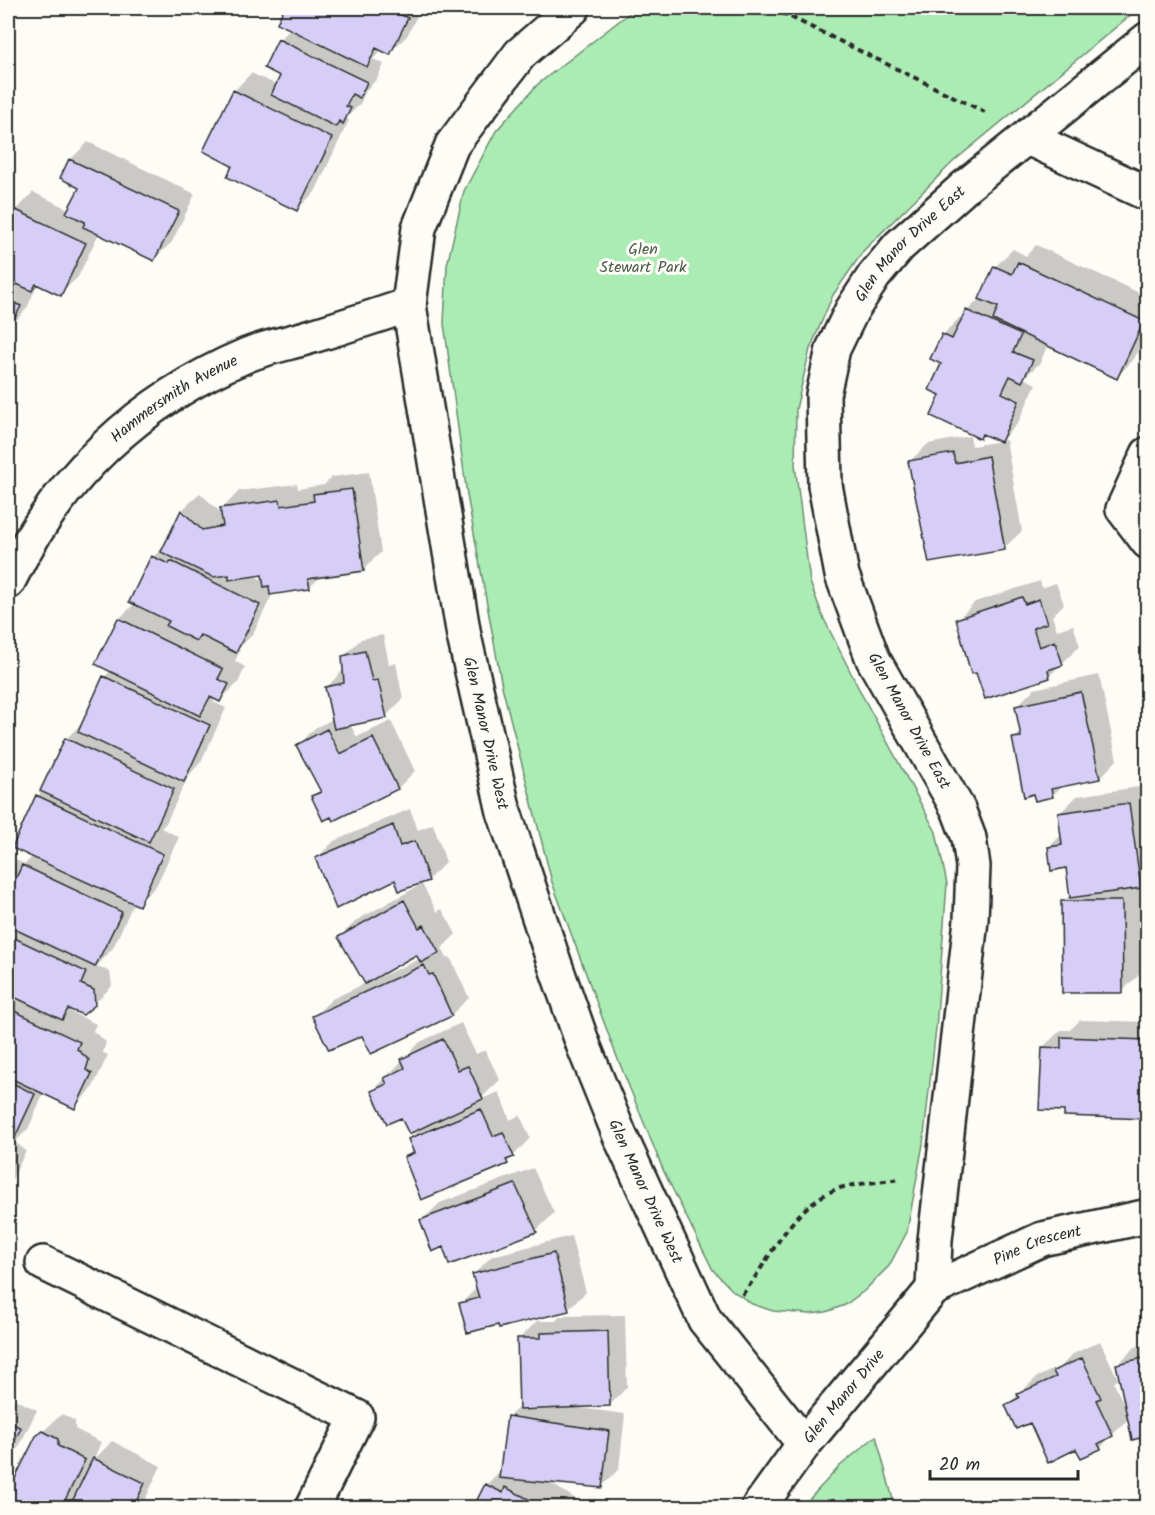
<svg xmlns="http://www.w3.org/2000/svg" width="1155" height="1515" font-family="Kalam,sans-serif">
<rect width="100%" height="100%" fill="#fdfcf7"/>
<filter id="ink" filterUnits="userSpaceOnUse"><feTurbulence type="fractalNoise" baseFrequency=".0167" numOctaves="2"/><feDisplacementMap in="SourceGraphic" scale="12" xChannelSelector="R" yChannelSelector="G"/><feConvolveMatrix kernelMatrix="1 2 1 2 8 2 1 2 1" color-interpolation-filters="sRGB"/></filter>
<g filter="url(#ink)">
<path fill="#abecb5" stroke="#6b8c70" stroke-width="1.5" d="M636 8H1139L954 161 864 250 833 295 810 349 796 409 795 465 810 582 823 617 861 693 936 832 947 884 936 1028 923 1144 907 1232 889 1266 864 1291 845 1305 826 1312 810 1314 773 1311 752 1304 732 1290 713 1270 664 1172 615 1052 552 882 502 686 467 495 444 323 447 265 464 191 496 131 538 84Z
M876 1436 895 1507H802L840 1466Z"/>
<path fill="#0003" fill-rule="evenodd" d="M285 8H421L407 36 389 53 382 50 373 59 384 64 377 79 366 90 360 104 346 118 349 120 315 192 297 209 234 165V91L251 73 277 85 282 75 280 40 291 28 279 22Z
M88 142 195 194 172 242 154 259 99 233 78 277 60 294 38 283 27 308 8 330V211L13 214 33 192 70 210 81 187 70 160Z
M1036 245 1148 297V331L1134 359 1117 377 1048 344 1040 363 1024 378 1036 384 1018 423 1001 441 983 433 979 437 942 394 943 335 960 317 963 318 967 311 982 296 995 267 1013 249 1026 256Z
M970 436 972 446 1006 440 1022 531 1004 548 910 461 928 444Z
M369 472 381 552 363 570 322 575 309 588 273 593 253 634 237 650 240 651 235 661 245 667 238 683 220 700 216 698 213 702 226 708 201 762 189 775 166 823 161 828 179 837 156 886 138 904 134 902 113 948 97 966 110 972 112 986 94 1004 69 1011 96 1024 93 1031 106 1042 103 1053 108 1055 92 1089 74 1107 44 1093 28 1129 15 1142 26 1151 8 1188V869L16 860 25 864 33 856 14 847 66 739 84 721 105 677 111 670 97 664 119 619 135 603 131 601 153 557 168 542 182 510 200 493 223 515 222 509 239 491 297 484 298 489 324 485 332 477ZM264 573 265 581 252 575Z
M1040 581 1042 588 1056 583 1064 604 1052 616 1057 630 1073 625 1080 646 1049 676 958 619 975 602Z
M383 635 389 664 396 663 403 699 386 716 350 724 357 737 391 721 415 771 398 788 334 819 313 796 321 789 298 746 315 728 333 719 327 687 344 669 343 657 361 639Z
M1099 675 1117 760 1100 778 1063 785 1053 795 1036 799 1014 739 1022 731 1017 706 1034 689Z
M1146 786 1148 880 1139 887 1140 974 1122 991 1063 902 1071 894 1067 867 1049 847 1062 834 1060 813 1077 796Z
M410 809 418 830 433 824 446 862 428 880 317 858 334 841Z
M422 884 437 912 442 909 456 934 442 948 447 958 450 957 469 998 451 1015 362 1034 314 1016 332 999 366 983 340 937 357 920ZM417 952 420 959 375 979 374 977Z
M1080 1020 1148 1022V1118L1065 1110 1043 1047 1061 1030H1070Z
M461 1023 476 1054 485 1050 500 1080 479 1100 499 1092 510 1120 520 1115 530 1138 507 1163 405 1158 414 1149 409 1139 422 1127 401 1116 373 1091 420 1042Z
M533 1168 554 1213 536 1231 444 1245 422 1220 440 1203Z
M571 1236 586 1292 568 1309 499 1323 461 1304 477 1287 474 1274 492 1256Z
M625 1315 627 1387 610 1405 580 1408 625 1414 619 1469 601 1487 550 1483 581 1502 578 1508H475L486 1485 502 1469 508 1417 521 1405 519 1339 537 1321H556L560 1316Z
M1100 1341 1118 1379 1114 1383 1126 1409 1118 1364 1135 1347 1148 1344V1435L1129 1418 1100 1448 1077 1447 1007 1405 1037 1377 1061 1366 1073 1354Z
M8 1396 37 1410 8 1469Z
M62 1414 75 1421V1429L101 1442 93 1461 112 1441 161 1466 141 1508H8V1495L37 1437Z
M159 1501 171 1508H153Z"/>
<path fill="#d7cef7" stroke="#2b2b2b" stroke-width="1.5" d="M284 8H385L408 18 390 55 376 48 367 67 277 23Z
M278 39 367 82 360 98 352 94 346 106 351 108 343 124 339 121 336 127 271 95 280 76 264 68Z
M233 90 332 138 297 211 227 177 232 166 203 151Z
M69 159 179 211 154 261 83 227 85 222 66 213 79 188 60 178Z
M14 209 86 243 61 296 36 284 32 291 8 280V222Z
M1018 262 1144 321 1117 379 993 320 998 307 979 299 994 266 1012 274Z
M8 293 12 295 9 301 21 306 10 327 8 326Z
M966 310 1021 335 1013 352 1033 360 1022 382 1010 376 1002 393 1019 401 1001 442 982 434 980 439 931 416 940 395 929 390 941 364 930 359 942 334 952 339Z
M953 453 955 463 988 456 1005 550 929 563 908 461Z
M352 489 364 571 308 579 310 589 270 595 269 586 264 587 262 575 229 580V575L213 577 161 552 181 510 202 530 223 526 220 508 280 500 281 506 314 501 313 494Z
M151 556 169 564 171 561 260 605 236 653 200 635 196 641 166 626 169 621 129 602Z
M1022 597 1025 604 1039 599 1047 623 1033 628 1039 647 1055 641 1063 665 1048 670 1050 678 985 699 976 673 971 674 956 619Z
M118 618 223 669 218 679 229 684 220 702 210 697 200 716 95 664Z
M365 651 372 681 378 680 387 718 334 729 325 687 344 683 342 656Z
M103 676 210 725 184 782 78 732Z
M1081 692 1100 779 1051 789 1053 797 1035 801 1033 794 1024 797 1012 738 1021 737 1015 706Z
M327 729 340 754 373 738 398 789 333 821 331 817 323 821 311 796 321 792 296 745Z
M65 738 174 789 149 842 40 791Z
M36 795 163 854 139 906 12 848Z
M1129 803 1141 888 1070 898 1066 868 1051 871 1048 847 1062 845 1058 813Z
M393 825 400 846 415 841 429 881 399 891 395 880 336 909 315 858Z
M22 865 122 912 95 967 8 926V882L13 885Z
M404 900 419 928 424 925 439 953 421 963 416 955 365 984 338 937Z
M1061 901H1122L1123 993H1062Z
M8 935 86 972 81 984 94 990 95 1005 83 1015 68 1009 62 1020 8 994Z
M424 965 429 975 433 974 452 1016 371 1054 362 1036 329 1050 312 1016Z
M8 1008 80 1042 77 1049 89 1060 86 1070 92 1073 75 1109 8 1077Z
M1061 1037 1148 1040V1119L1064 1116V1111L1039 1110 1042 1047 1061 1048Z
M443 1039 458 1070 468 1066 483 1099 409 1134 401 1118 387 1124 371 1091 387 1084 384 1078 405 1068 401 1059Z
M8 1081 35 1094 10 1148 8 1147Z
M481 1109 493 1136 503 1132 514 1157 506 1160 508 1164 421 1200 404 1157 414 1153 408 1139Z
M515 1184 537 1232 449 1265 443 1247 432 1252 420 1220Z
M554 1253 569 1311 499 1328 498 1325 467 1333 459 1303 479 1298 472 1274Z
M608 1331 610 1406 519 1410 517 1338H541V1333Z
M1148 1357V1436L1132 1440 1116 1364Z
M1082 1358 1101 1398 1096 1400 1113 1436 1098 1444 1101 1449 1081 1458 1076 1449 1048 1463 1030 1423 1016 1429 1005 1405 1019 1398 1017 1394 1056 1377 1053 1371Z
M507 1416 609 1431 602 1488 499 1478Z
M8 1421 21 1428 8 1454Z
M43 1431 58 1439V1446L85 1460 61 1508H8V1492L36 1436Z
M93 1458 145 1483 133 1508H69Z
M485 1484 503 1493 505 1487 546 1508H473Z"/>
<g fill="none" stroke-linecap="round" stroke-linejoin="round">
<defs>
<g id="minor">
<path id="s1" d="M573 8 520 54 452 145 419 228 409 305 464 636 504 812 554 962 584 1047 620 1136 705 1320 804 1444"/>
<path d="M1028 138 1148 194"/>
<path d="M1148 454 1123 509 1148 542"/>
<path id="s2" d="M8 582C58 477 140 400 247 355 267 347 289 343 309 337 342 327 376 316 409 305"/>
<path d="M43 1263 357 1417 312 1508"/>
<path id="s3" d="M933 1289 935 1240 971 920 973 866 969 838 958 809 873 659 842 575 825 485 823 395 833 349 852 310 874 276 899 246 966 186 1148 39"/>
<path id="s4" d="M758 1508 804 1444 933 1289 1042 1239 1148 1216"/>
</g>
</defs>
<use href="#minor" stroke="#2b2b2b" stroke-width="38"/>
<path stroke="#2b2b2b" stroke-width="4" stroke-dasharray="6 4.5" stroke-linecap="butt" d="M772 8 989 114
M742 1295C772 1258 791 1204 840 1188 859 1183 881 1182 900 1179"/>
<use href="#minor" stroke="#fdfcf7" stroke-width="33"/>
</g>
</g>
<g text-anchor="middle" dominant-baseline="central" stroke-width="6" stroke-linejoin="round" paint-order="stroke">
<g font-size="16" fill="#2b2b2b" stroke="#fdfcf7">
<text stroke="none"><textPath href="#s3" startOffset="1107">Glen Manor Drive East</textPath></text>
<text stroke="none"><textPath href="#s2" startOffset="252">Hammersmith Avenue</textPath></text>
<text transform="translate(909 721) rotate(61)">Glen Manor Drive East</text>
<text stroke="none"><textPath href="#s1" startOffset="786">Glen Manor Drive West</textPath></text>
<text stroke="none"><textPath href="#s1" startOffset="1272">Glen Manor Drive West</textPath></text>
<text stroke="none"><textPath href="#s4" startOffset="394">Pine Crescent</textPath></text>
<text stroke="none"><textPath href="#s4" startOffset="141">Glen Manor Drive</textPath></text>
</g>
<g font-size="16" fill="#4b5b4e" stroke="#fdfcf7">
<text x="643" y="249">Glen<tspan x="643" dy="18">Stewart Park</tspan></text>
</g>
</g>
<rect width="1155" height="1515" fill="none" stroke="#fdfcf7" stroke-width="30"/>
<rect x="15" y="15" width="1125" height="1485" fill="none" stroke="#2b2b2b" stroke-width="2" filter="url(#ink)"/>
<path d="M930 1470v9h148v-9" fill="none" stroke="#2b2b2b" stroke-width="3"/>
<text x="939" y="1470" font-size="18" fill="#2b2b2b" stroke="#fdfcf7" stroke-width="4.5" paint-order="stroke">20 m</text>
</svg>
